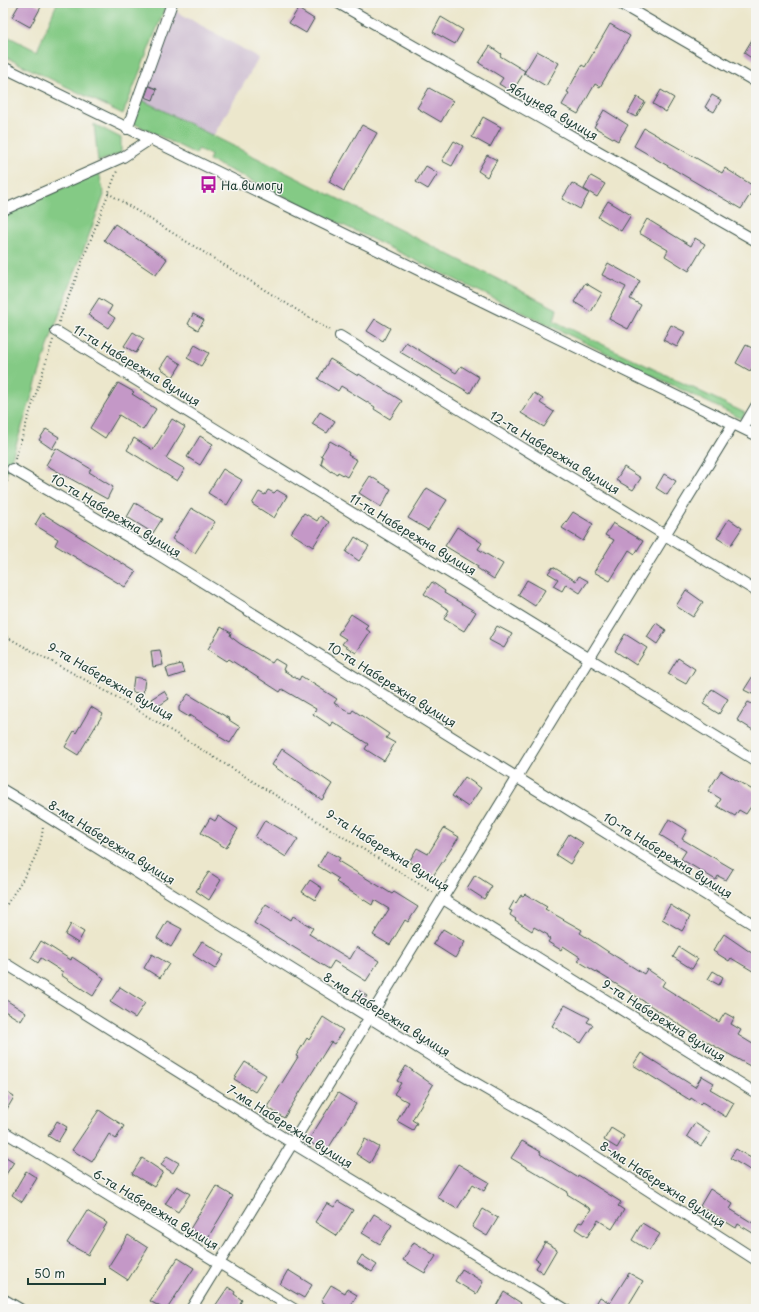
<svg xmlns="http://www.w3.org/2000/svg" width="759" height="1312" font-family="'Playpen Sans',sans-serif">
<rect width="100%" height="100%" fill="#f6f6f2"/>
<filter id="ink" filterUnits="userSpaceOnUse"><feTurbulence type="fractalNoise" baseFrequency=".025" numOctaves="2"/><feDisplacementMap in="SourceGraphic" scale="8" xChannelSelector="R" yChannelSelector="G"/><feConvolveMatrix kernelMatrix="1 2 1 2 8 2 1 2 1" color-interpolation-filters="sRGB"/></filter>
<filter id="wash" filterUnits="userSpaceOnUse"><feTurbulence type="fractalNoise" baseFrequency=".012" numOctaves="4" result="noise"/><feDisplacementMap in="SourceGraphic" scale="16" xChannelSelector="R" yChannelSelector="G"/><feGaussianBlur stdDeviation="0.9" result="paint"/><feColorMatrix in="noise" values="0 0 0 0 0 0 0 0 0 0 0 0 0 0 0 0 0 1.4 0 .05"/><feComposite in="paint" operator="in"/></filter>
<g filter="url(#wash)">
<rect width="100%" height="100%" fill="#ece7cc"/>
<path fill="#cebed1" d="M174 10 259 58 213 136 142 100Z"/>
<path fill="#84ca85" stroke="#52845c" d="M57 3H167L123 114 3 56V34L37 51Z
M142 100 557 309 554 321 745 413 742 419 209 160 211 155 198 149 196 154 133 123Z
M94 124 121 138V153L98 162Z
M99 172 104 195 52 334 3 485V215Z"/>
<g id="blocks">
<path fill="#c498c7" d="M20 3H33L41 7 30 27 12 17Z
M298 9 314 19 306 33 289 23Z
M441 17 463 30 455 44 433 32Z
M610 24 630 36 600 87 595 84 578 114 562 105 569 93 567 92 582 65 585 67Z
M756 33V61L744 53Z
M490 46 501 54 500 56 525 71 512 92 499 84 503 78 479 63Z
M537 51 559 63 546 86 524 73Z
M149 86 157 89 153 100 145 97Z
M429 88 453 101 441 122 417 108Z
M661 90 674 98 666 112 653 104Z
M712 95 721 100 714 112 705 107Z
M637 97 645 102 636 117 628 113Z
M604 110 628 125 618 141 594 127Z
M483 117 501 127 490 147 472 137Z
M362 125 377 133 344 191 329 182Z
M644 128 722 173 725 168 755 187 741 209 634 146Z
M454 141 463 146 452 166 442 161Z
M487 155 497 160 487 177 478 171Z
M426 166 438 173 428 189 416 182Z
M591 176 605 184 597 197 584 189Z
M572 183 589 193 580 209 562 199Z
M608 201 631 215 621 231 598 217Z
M647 219 691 246 695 238 705 244 689 271 665 256 668 250 639 233Z
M115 224 167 259 156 275 104 240Z
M608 263 640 281 630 299 641 305 628 329 609 319 626 287 602 275Z
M585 283 602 293 591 312 574 302Z
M99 298 112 306 108 313 115 318 108 328 88 315Z
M193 314 204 320 198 330 188 324Z
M375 319 390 328 383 341 367 331Z
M671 325 685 332 677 347 663 340Z
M133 332 144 339 136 353 124 346Z
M406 342 456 373 461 366 479 377 470 393 400 352Z
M195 345 209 353 201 366 187 358Z
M746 345 756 350V361L750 371 736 363Z
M168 356 181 364 173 377 160 368Z
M330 359 358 376 359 374 402 401 390 419 374 409 375 407 341 386 338 391 318 379Z
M118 383 134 392 132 394 156 409 143 430 119 415 105 438 90 428Z
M534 393 543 399 540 403 554 412 544 427 521 413Z
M320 412 335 421 327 433 312 424Z
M172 419 185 427 166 458 185 469 177 481 127 450 134 438 153 450Z
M46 429 59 437 52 449 39 440Z
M200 436 213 444 200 465 187 457Z
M330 441 344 449 349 453 348 455 357 460 347 477 338 472 337 474 331 471V472L321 464 323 457 321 456Z
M56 448 91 469 89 472 113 487 107 499 46 465Z
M624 467 641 478 633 490 616 480Z
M223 469 242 480 227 505 208 493Z
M664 474 676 481 667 495 656 488Z
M370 476 391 489 381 507 359 493Z
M427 488 447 500 428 530 408 518Z
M268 490 274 493 277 490 287 496 274 518 252 504 259 492 265 495Z
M135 503 162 519 153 533 127 517Z
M191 508 215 522 195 553 172 539Z
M573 512 593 524 583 541 562 528Z
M42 513 136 572 125 587 55 545 58 539 35 525Z
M304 513 317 521 320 516 329 522 313 547 291 533Z
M729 519 742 528 730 546 717 538Z
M613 523 643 541 635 554 629 550 610 581 594 572 614 540 605 535Z
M457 527 482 543 478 549 503 564 494 579 477 568 478 566 445 546Z
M355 537 369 546 359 561 346 552Z
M553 567 576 581 579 576 588 581 580 593 566 584 562 591 553 586 558 579 548 573Z
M527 580 545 590 535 606 518 595Z
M432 582 445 591 444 593 476 612 464 631 444 619 449 610 424 594Z
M686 590 703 602 693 617 676 606Z
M351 614 368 625 365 628 370 632 356 653 342 644 346 639 338 634Z
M656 623 666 630 657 644 647 637Z
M497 626 512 634 504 648 489 640Z
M221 627 231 633 230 636 239 643 272 663 275 659 285 665 283 670 299 680 301 676 337 699 334 703 351 713 353 710 389 734 386 738 395 743 384 761 365 749 368 744 333 722 331 726 313 714 316 709 282 689 280 692 229 659 227 661 208 649Z
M625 634 647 648 636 665 615 651Z
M160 650 163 665 153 667 151 651Z
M678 658 695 669 686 684 668 674Z
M181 664 184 673 169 678 166 668Z
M756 671V687L752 694 744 690Z
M134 677 145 679 143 694 132 692Z
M712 689 728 699 719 714 703 704Z
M164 691 169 699 157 707 151 699Z
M188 694 230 719 229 720 240 727 230 743 218 736 219 734 190 715 189 717 179 711V707Z
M748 702 756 706V725L753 730 737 720Z
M91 707 103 714 78 755 65 747 74 731 76 733Z
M282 749 332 784 322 800 272 765Z
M721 771 756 792V799L746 814 739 810 735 816 717 806 721 799 708 791Z
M465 777 481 788 468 807 452 796Z
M218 816 238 829 226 848 201 833 210 818 215 821Z
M669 819 687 830 682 839 733 869 726 880 718 876 716 880 681 859 686 851 660 835Z
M265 820 298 839 286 857 255 837Z
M444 828 459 837 433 876 409 862 417 848 428 854Z
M569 834 583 843 570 864 556 855Z
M327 851 340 858 338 861 392 894 394 892 418 907 408 922 405 920 390 945 373 935 389 909 374 900 372 905 336 882 339 879 318 866Z
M209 872 221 880 209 900 196 891Z
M475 875 492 886 484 899 467 888Z
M310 880 322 888 315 900 302 892Z
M525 894 547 907 545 909 582 930 580 933 607 951 644 974 647 969 665 981 662 986 719 1022 725 1013 734 1018 731 1024 741 1030 738 1035 756 1046V1057L750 1066 700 1038 631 993 578 961 580 957 563 946 561 950 548 942 550 939 547 937 548 935 534 927 532 931 515 920 516 919 510 915 512 911 509 910 514 901 516 903 521 895 523 896Z
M266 904 291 920 293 916 313 928 309 934 350 959 357 947 379 961 366 981 334 961 329 969 254 923Z
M670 905 690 917 682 931 662 919Z
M167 921 182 929 171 947 157 938Z
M71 924 84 932 78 943 65 935Z
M443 929 465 942 455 958 433 944Z
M724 934 756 956V973L731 958 729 961 713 951Z
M41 941 71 960 72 957 104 978 93 996 61 975 63 972 41 958 38 963 31 958Z
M202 941 224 955 215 969 193 955Z
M679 947 698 959 692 969 673 957Z
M152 954 169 964 160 978 144 968Z
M713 971 723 977 719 985 708 979Z
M120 987 145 1003 135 1018 110 1002Z
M358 990 367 996 361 1004 352 999Z
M3 998 26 1013 21 1021 3 1010Z
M565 1005 590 1018 587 1022 593 1025 581 1043 552 1026Z
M323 1017 343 1030 334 1044 331 1042 284 1118 267 1107 298 1057 296 1056 307 1038 309 1040Z
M641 1053 695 1087 702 1076 714 1083 710 1089 734 1103 726 1117 702 1102 700 1104 691 1098 690 1100 633 1065Z
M245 1062 266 1075 255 1092 234 1079Z
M406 1066 433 1085 412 1120 417 1123 413 1130 397 1121 408 1102 394 1094 401 1083 397 1081Z
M3 1090 14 1097 3 1116Z
M338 1093 356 1104 326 1152 308 1141Z
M99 1110 124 1126 116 1139 109 1134 92 1162 72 1150Z
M57 1121 67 1127 58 1142 48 1136Z
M695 1123 710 1133 701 1146 687 1136Z
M611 1128 624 1136 617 1148 604 1140Z
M365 1139 379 1147 370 1163 356 1154Z
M522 1141 541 1152 540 1154 577 1177 578 1175 621 1202 618 1206 624 1210 612 1229 598 1220 587 1237 575 1229 579 1222 582 1223 591 1209 567 1194 568 1192 511 1158Z
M736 1149 756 1161 750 1170 730 1158Z
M3 1155 14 1162 3 1179Z
M167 1156 179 1163 173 1173 161 1165Z
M142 1158 163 1172 154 1187 132 1174Z
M458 1164 489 1182 484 1191 473 1184 457 1209 437 1197Z
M26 1171 37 1178 22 1202 12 1195Z
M177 1186 190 1194 178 1212 165 1204Z
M216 1186 233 1196 207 1239 190 1229Z
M710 1189 733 1204 730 1209 756 1225V1235L738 1224 736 1228 700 1206Z
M338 1201 353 1210 337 1236 315 1222 327 1203 334 1207Z
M483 1209 498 1218 487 1236 472 1227Z
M87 1211 107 1223 88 1255 67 1243Z
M374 1214 392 1225 380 1244 362 1233Z
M642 1223 660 1234 649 1251 632 1240Z
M128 1235 148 1248 128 1280 108 1267Z
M414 1242 436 1256 425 1273 403 1260Z
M545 1242 557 1249 543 1273 536 1268 540 1262 535 1259Z
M362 1255 377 1265 372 1272 357 1263Z
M178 1258 194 1268 167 1309H164L150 1301Z
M462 1269 483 1282 476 1294 455 1281Z
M288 1270 312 1285 304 1298 280 1284Z
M629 1273 643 1281 626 1309H593L600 1297 610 1303Z
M331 1285 345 1293 347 1289 357 1295 349 1309H334L321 1301Z
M228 1287 235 1292 234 1294 242 1300 240 1303 249 1309H213Z
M504 1292 521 1303 517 1309H502L496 1306Z"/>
</g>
</g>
<g filter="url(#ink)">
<use href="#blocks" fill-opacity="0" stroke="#3e564b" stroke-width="1"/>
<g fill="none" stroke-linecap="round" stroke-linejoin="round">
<defs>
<path id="minor" d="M338 3 756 241
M619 3 756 82
M3 67 756 435
M127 129 172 3
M3 210 123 157 149 140
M56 331 756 761
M340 336 756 591
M743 428 756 406
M12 469 154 552 756 926
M3 790 43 814 455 1071 541 1121 756 1260
M443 899 756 1093
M3 962 292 1143 565 1309
M3 1131 294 1309
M3 1299 20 1309
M191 1309 733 424"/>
</defs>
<use href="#minor" stroke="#3e564b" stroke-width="12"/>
<path stroke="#3e564b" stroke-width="2" stroke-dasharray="1 3" stroke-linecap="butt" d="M108 193 331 331
M59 322 117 171
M15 459 53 340
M3 493 8 479
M3 635 113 695 434 893
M3 911C18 884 42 857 43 825"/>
<use href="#minor" stroke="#fff" stroke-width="10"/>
</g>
</g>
<defs>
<symbol id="bus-bare" viewBox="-9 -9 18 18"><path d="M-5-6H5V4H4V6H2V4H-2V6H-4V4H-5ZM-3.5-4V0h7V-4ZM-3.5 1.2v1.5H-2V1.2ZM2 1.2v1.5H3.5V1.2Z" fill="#b5179e" stroke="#f6f6f2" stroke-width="2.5" paint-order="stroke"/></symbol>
</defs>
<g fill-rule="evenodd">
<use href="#bus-bare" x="196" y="172" width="25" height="25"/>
</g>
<g text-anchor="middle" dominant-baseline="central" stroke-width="3" stroke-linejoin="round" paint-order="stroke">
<g font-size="12" fill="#1f3d34" stroke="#f6f6f2">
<text transform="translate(553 111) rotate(30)">Яблунева вулиця</text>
<text transform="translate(137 365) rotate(31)">11-та Набережна вулиця</text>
<text transform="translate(555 452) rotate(31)">12-та Набережна вулиця</text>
<text transform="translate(116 515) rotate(31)">10-та Набережна вулиця</text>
<text transform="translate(413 534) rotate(31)">11-та Набережна вулиця</text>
<text transform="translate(111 681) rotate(30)">9-та Набережна вулиця</text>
<text transform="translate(392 684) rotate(32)">10-та Набережна вулиця</text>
<text transform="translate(112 842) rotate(32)">8-ма Набережна вулиця</text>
<text transform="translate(388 850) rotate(32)">9-та Набережна вулиця</text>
<text transform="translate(668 855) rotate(32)">10-та Набережна вулиця</text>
<text transform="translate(387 1014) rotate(32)">8-ма Набережна вулиця</text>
<text transform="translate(664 1020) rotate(32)">9-та Набережна вулиця</text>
<text transform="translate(290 1126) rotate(32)">7-ма Набережна вулиця</text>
<text transform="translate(663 1184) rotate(33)">8-ма Набережна вулиця</text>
<text transform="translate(156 1209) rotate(31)">6-та Набережна вулиця</text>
</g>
<g font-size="12" fill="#1f3d34" stroke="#f6f6f2" text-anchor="start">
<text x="221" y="185">На вимогу</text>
</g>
</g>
<rect width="759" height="1312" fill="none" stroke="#f6f6f2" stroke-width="16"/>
<path d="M28 1278v6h77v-6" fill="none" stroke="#1f3d34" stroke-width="2"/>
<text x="34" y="1278" font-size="12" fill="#1f3d34" stroke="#f6f6f2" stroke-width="3" paint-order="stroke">50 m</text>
</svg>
